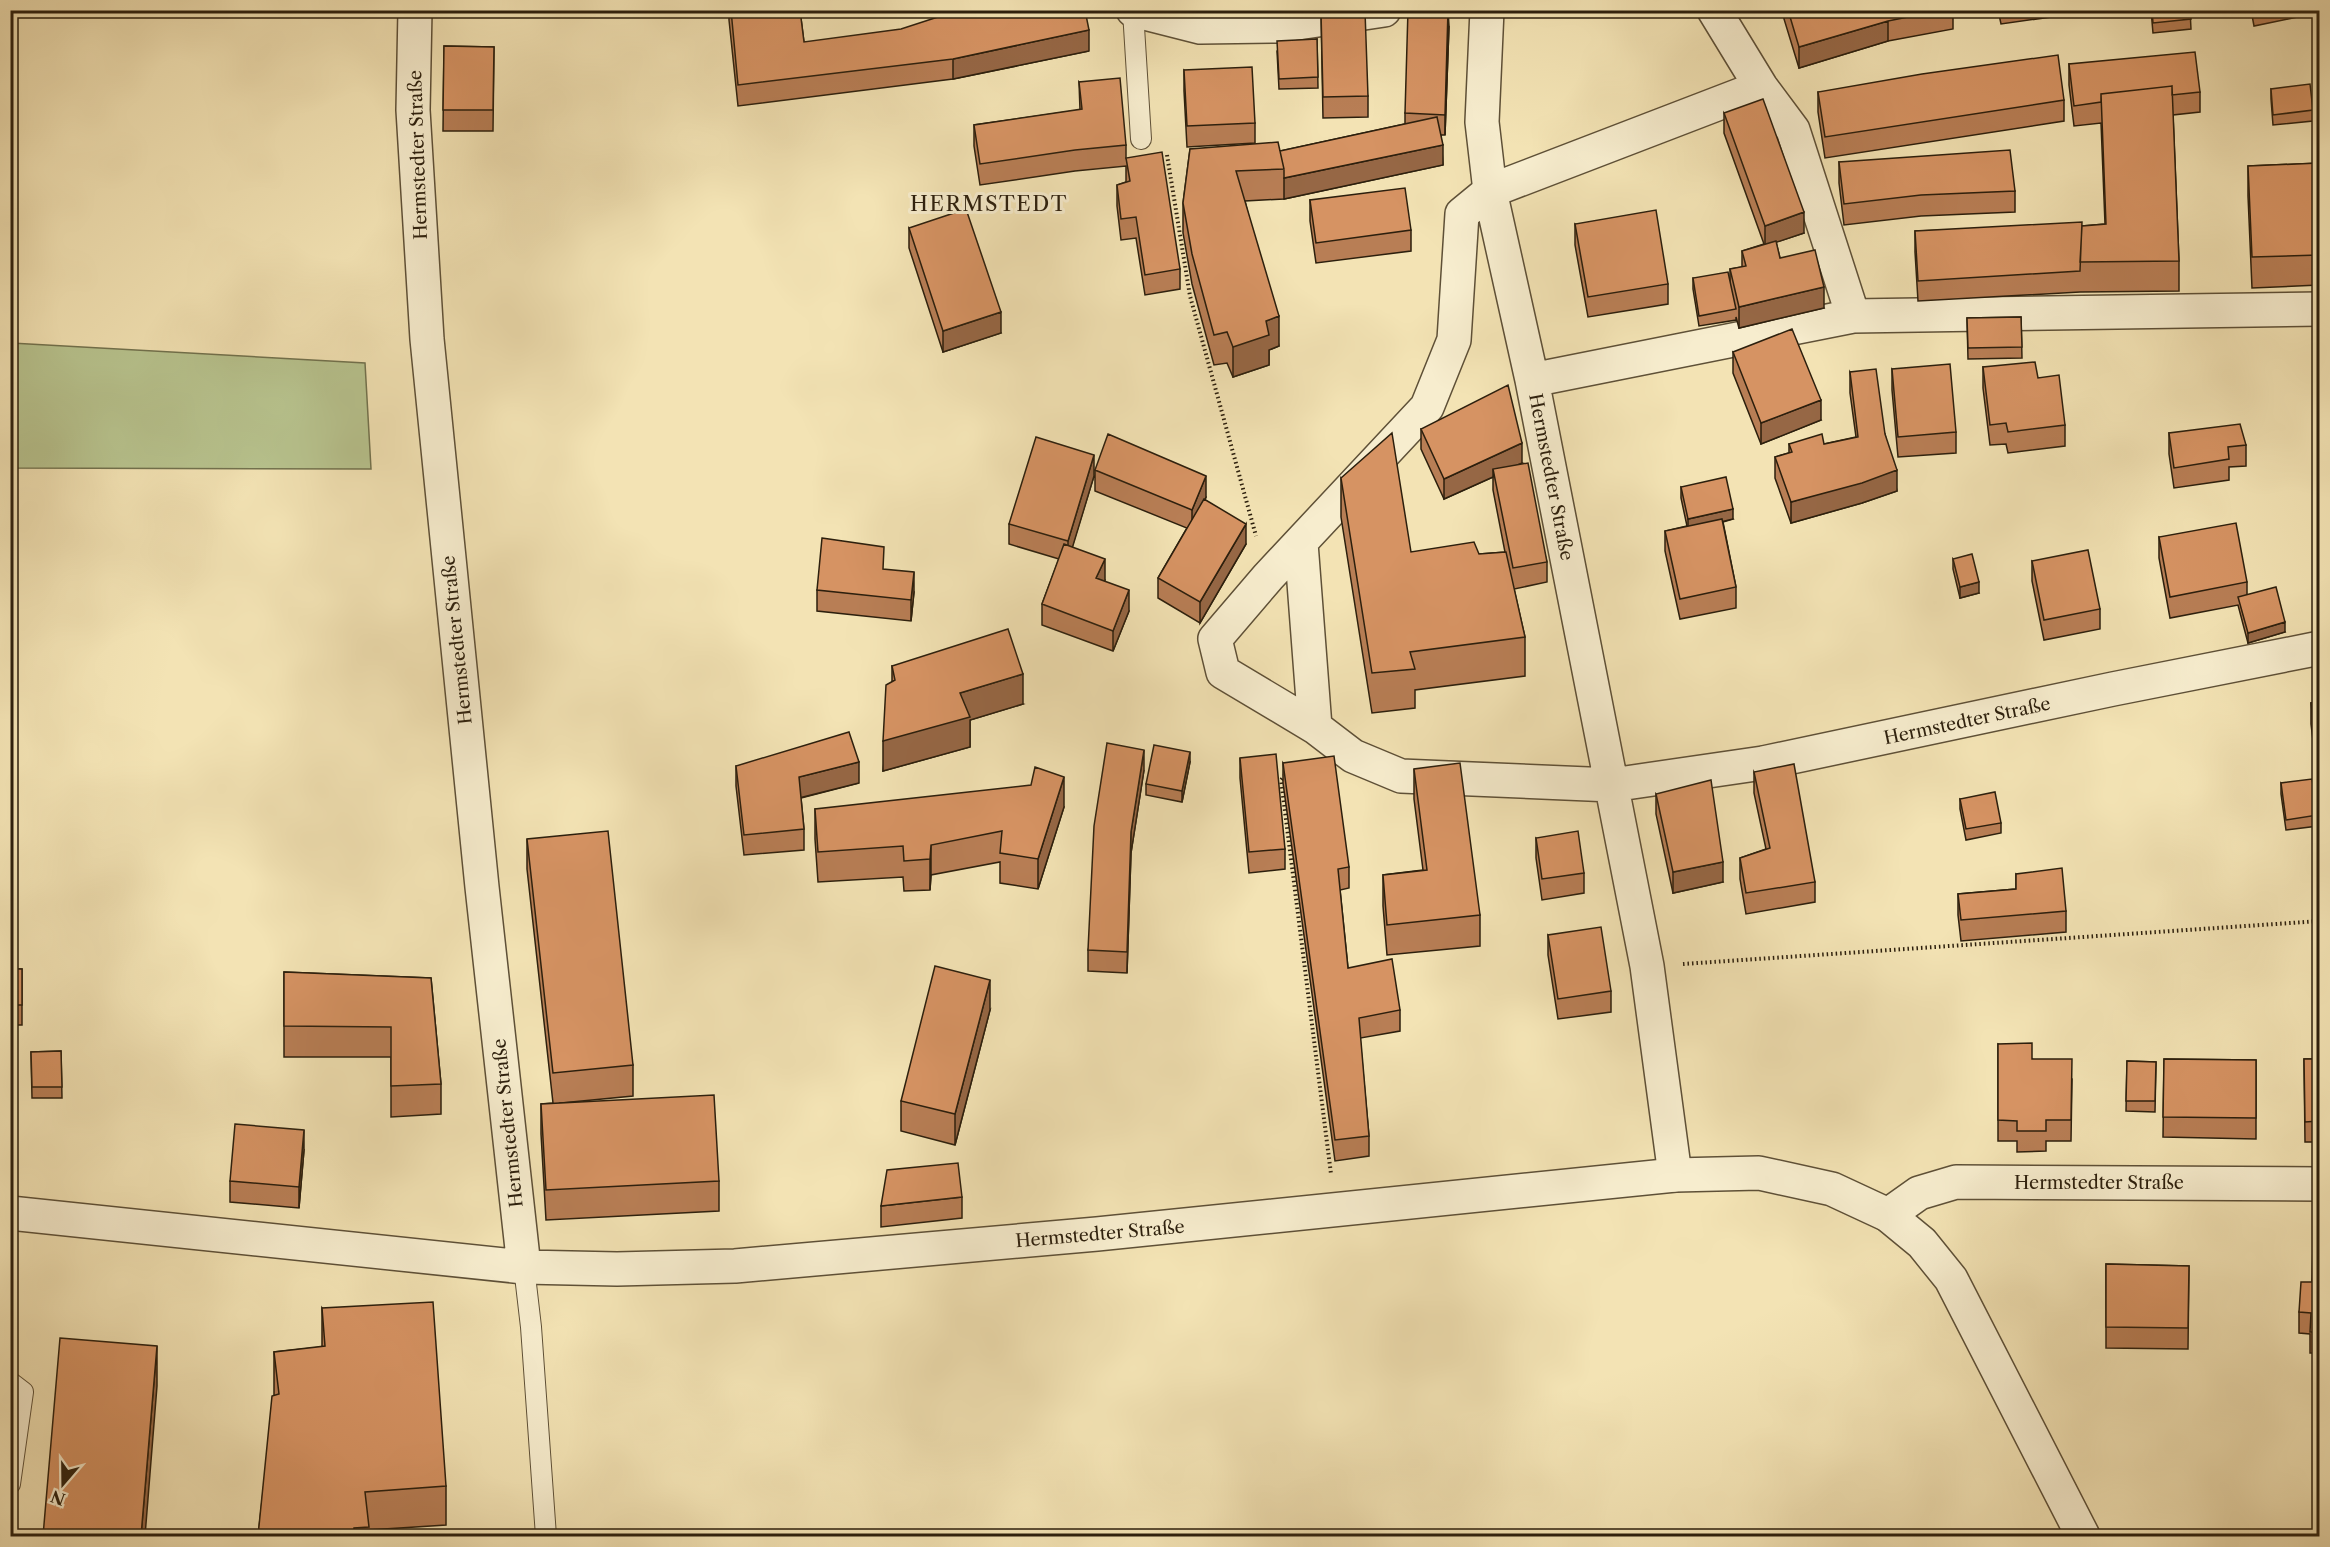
<svg xmlns="http://www.w3.org/2000/svg" width="2330" height="1547" font-family="'Libre Caslon Text',serif">
<rect width="100%" height="100%" fill="#f3e3b4"/>
<filter id="stains"><feTurbulence type="fractalNoise" baseFrequency=".00333" numOctaves="4"/><feColorMatrix values="0 0 0 0 .2 0 0 0 0 .09 0 0 0 0 .02 0 0 0 .5 -.17"/></filter>
<radialGradient id="worn" r=".72"><stop offset=".6" stop-color="#630" stop-opacity="0"/><stop offset="1" stop-color="#630" stop-opacity=".3"/></radialGradient>
<path fill="#b8c48f" stroke="#72724e" stroke-width="1.5" d="M11 343 365 363 371 469 11 468Z"/>
<g fill="none" stroke-linecap="round" stroke-linejoin="round">
<defs>
<path id="service" d="M1133 11 1141 139
M524 1267 531 1327 546 1536
M10 1382 23 1392 10 1484"/>
<path id="minor" d="M1133 10 1200 27 1278 26 1384 10
M1487 10 1482 122 1490 191 1532 380 1647 966 1675 1175
M1714 10 1761 87 1793 130 1853 316
M1761 87 1490 191 1462 214 1454 340 1427 407 1268 577 1215 639 1223 672 1315 727 1353 756 1401 776 1612 785 1763 763 2113 689 2320 648
M1532 380 1853 316 2320 309
M1301 543 1315 727
M1888 1215 1919 1193 1956 1182 2320 1184"/>
<path id="tertiary" d="M415 10 413 110 427 339 482 887 524 1267
M10 1213 524 1267 617 1269 735 1266 1097 1234 1675 1175 1759 1173 1832 1189 1888 1215 1922 1243 1951 1279 2083 1536"/>
</defs>
<use href="#service" stroke="#5e5037" stroke-width="22"/>
<use href="#minor" stroke="#5e5037" stroke-width="36"/>
<use href="#tertiary" stroke="#5e5037" stroke-width="36"/>
<path stroke="#2c1f0d" stroke-width="4" stroke-dasharray="1.5 3" stroke-linecap="butt" d="M1167 155 1190 296 1256 536
M1285 775 1281 780 1331 1174
M1683 964 2320 921"/>
<use href="#service" stroke="#f7edce" stroke-width="20"/>
<use href="#minor" stroke="#f7edce" stroke-width="33"/>
<use href="#tertiary" stroke="#f7edce" stroke-width="33"/>
</g>
<path fill="#b87e55" stroke="#2c1f0d" stroke-width="1.5" d="M729 10H800L804 42 1089 51 953 79 738 106 729 20Z
M1197 10H1279L1275 11 1197 13Z
M1784 10H1953V29L1888 41 1799 68 1784 19Z
M1998 10H2065V15L2001 24Z
M2151 10H2190L2191 29 2153 33Z
M2251 10H2298V17L2254 26Z
M1321 12 1368 96V117L1323 118Z
M1449 26 1445 135H1441L1443 165 1284 199 1245 201 1279 346 1269 350V365L1233 377 1227 363 1214 365 1192 284 1183 233V203L1190 149 1280 151 1405 124V113Z
M1317 39 1318 88 1279 89 1277 51Z
M444 46 494 47 493 131H443Z
M2069 64 2200 92V112L2173 115 2179 261V291L2080 292 1918 301 1915 252V231L2082 226 2105 224 2101 123 2074 126 2069 85Z
M1184 70 1255 123V143L1187 147 1184 91Z
M1079 82 1126 145V158L1180 269V289L1145 295 1136 238 1121 240 1117 206V185L1126 182V166L1075 171 980 185 974 146V125L1080 110Z
M2271 89 2313 110V121L2273 125 2271 99Z
M1818 92 2064 100V121L1825 158 1818 112Z
M1724 113 1804 233 1776 242 1780 258 1824 308 1739 328 1736 317V320L1699 326 1693 289V278L1730 282V269L1742 267V251L1764 244 1724 133Z
M1839 162 2015 191V212L1921 216 1844 225 1839 183Z
M2319 163V285L2252 288 2248 196V166Z
M1310 200 1411 230V251L1316 263 1310 221Z
M1575 224 1668 284V304L1588 317 1575 245Z
M909 228 1001 333 943 352 909 248Z
M2021 317 2022 358 1968 359 1967 318Z
M1733 352 1821 420 1761 444 1733 373Z
M1983 367 2038 378 2065 425V446L2008 453 2006 444 1990 445 1983 388Z
M1892 369 1956 432V453L1898 457 1892 390Z
M1850 372 1885 434 1897 491 1862 503 1791 523 1775 478V457L1789 453V444H1824L1856 437 1850 393Z
M1421 429 1522 463 1520 464 1547 562V582L1514 589 1525 637V676L1415 690V708L1372 713 1341 517V478L1411 552 1479 554 1505 552 1493 490V477L1444 499 1421 449Z
M2169 433 2246 445V466L2229 467V480L2174 488 2169 454Z
M1095 470 1206 497 1205 500 1246 544 1200 623 1158 598V578L1187 528 1095 491Z
M1094 476 1072 547 1105 580 1104 581 1129 611 1113 651 1042 625V604L1059 559 1009 544V524Z
M1681 487 1733 519 1723 522 1736 587V608L1680 619 1665 551V531L1687 526 1681 498Z
M2159 537 2247 582V595L2285 632 2248 643 2238 605 2170 618 2159 558Z
M1953 559 1979 593 1960 598 1953 569Z
M2032 561 2100 609V629L2044 640 2032 581Z
M2319 569V618L2314 591V570Z
M817 590 914 592 911 621 817 611Z
M892 666 1023 704 970 720V747L883 771 892 681Z
M2319 702V790L2311 724V703Z
M1240 758 1285 849V869L1249 873 1240 778Z
M1190 762 1182 802 1146 795V784Z
M1283 763 1349 867V888L1340 890 1348 968 1400 1010V1031L1360 1038 1369 1136V1156L1335 1161 1283 783Z
M736 766 859 783 801 798 804 829V850L744 855 736 786Z
M1414 769 1480 915V946L1387 955 1383 906V875L1423 870 1414 799Z
M1144 770 1131 853 1127 973 1088 971V950Z
M1754 772 1815 882V902L1746 914 1740 879V858L1766 849 1754 793Z
M2281 783 2318 815V826L2286 830 2281 794Z
M1656 794 1723 882 1673 893 1656 814Z
M1960 799 2001 823V833L1966 840 1960 809Z
M1064 807 1038 889 1000 883V862L931 875 930 890 904 891 903 877 818 882 815 839V809Z
M1536 838 1584 873V893L1542 900 1536 858Z
M527 839 633 1065V1096L561 1103 719 1181V1211L546 1220 541 1134V1104L553 1103 527 869Z
M2016 874 2066 911V932L1961 941 1958 915V894L2016 889Z
M1548 935 1611 991V1012L1558 1019 1548 955Z
M10 969H22V1025H10Z
M284 972 431 978 441 1084V1114L391 1117V1057H284Z
M990 1010 955 1145 901 1131V1101Z
M1998 1044 2032 1059 2072 1079 2071 1141H2046V1151L2017 1152V1141H1998Z
M61 1051 62 1098H32L31 1052Z
M2164 1059 2256 1060V1139L2163 1137Z
M2304 1059H2319V1142H2305Z
M2127 1061 2156 1062 2155 1112 2126 1111Z
M304 1150 299 1208 230 1202V1181Z
M962 1197V1218L881 1227V1206Z
M2319 1244V1353H2310V1334L2299 1333V1312L2312 1282Z
M2106 1264 2189 1266 2188 1349 2106 1348Z
M322 1308 446 1486V1525L369 1530V1536H258L274 1395V1352L322 1347Z"/>
<path fill="#966745" stroke="#2c1f0d" stroke-width="1.5" d="M1448 10 1449 26 1445 135V115Z
M1888 21V41L1799 68V47Z
M1089 30V51L953 79V59Z
M1443 145V165L1284 199V178Z
M1804 212V233L1765 246V226Z
M1824 287V308L1739 328V307Z
M1001 312V333L943 352V331Z
M1279 316V346L1269 350V365L1233 377V347L1266 321Z
M1821 400V420L1761 444V423Z
M1522 443V463L1494 476 1493 469V477L1444 499V479Z
M1094 455V476L1068 562V541Z
M1897 470V491L1862 503 1791 523V502Z
M1206 476V497L1192 530V510Z
M1733 509V519L1688 530V519Z
M1246 524V544L1200 623V602Z
M1105 559V580L1096 599V578Z
M914 572V592L911 621V600Z
M1979 582V593L1960 598V587Z
M1129 590V611L1113 651V631Z
M2285 622V632L2248 643V633Z
M1023 674V704L970 720V747L883 771V741L960 693Z
M1144 750V770L1131 853 1127 973 1131 832Z
M1190 752V762L1182 802V791Z
M859 762V783L799 798V777Z
M1064 777V807L1038 889V859Z
M931 845V875L930 890V859Z
M1723 862V882L1673 893V872Z
M990 980V1010L955 1145V1114Z
M304 1130V1150L299 1208V1187Z
M157 1346V1386L145 1536H141Z"/>
<path fill="#d69363" stroke="#2c1f0d" stroke-width="1.5" d="M731 10H800L804 42 901 29 944 15 965 10H1085L1089 30 953 59 738 85Z
M1408 10H1448L1445 115 1405 113Z
M1788 10H1943L1888 21 1799 47Z
M2152 10H2190L2191 19 2153 23Z
M1365 11 1368 96 1323 97 1321 12Z
M1317 39 1318 77 1279 79 1277 41Z
M444 46 494 47 493 110H443Z
M2195 52 2200 92 2172 95V86L2101 94V102L2074 106 2069 64Z
M2058 55 2064 100 1825 137 1818 92 1922 74Z
M1252 67 1255 123 1187 126 1184 70Z
M1120 78 1126 145 1075 150 980 164 974 125 1082 109 1079 82Z
M2310 84 2313 110 2273 115 2271 89Z
M2172 86 2179 261 2080 262 2082 226 2106 224 2101 94Z
M1763 99 1804 212 1765 226 1724 113Z
M1437 117 1443 145 1284 178V169L1280 151Z
M1278 142 1284 169 1236 171 1279 316 1266 321 1269 335 1233 347 1227 332 1214 335 1192 254 1183 203 1190 149Z
M2010 150 2015 191 1921 195 1844 204 1839 162Z
M1162 152 1180 269 1145 275 1136 217 1121 219 1117 185 1130 181 1126 158Z
M2319 163V255L2252 257 2248 166Z
M1405 188 1411 230 1316 243 1310 200Z
M966 209 1001 312 943 331 909 228Z
M1656 210 1668 284 1588 297 1575 224Z
M2082 222 2080 271 1918 281 1915 231Z
M1776 241 1780 258 1815 250 1824 287 1739 307 1730 269 1746 266 1742 251Z
M1728 272 1736 309 1699 316 1693 278Z
M2021 317 2022 347 1968 348 1967 318Z
M1792 329 1821 400 1761 423 1733 352Z
M2035 362 2038 378 2059 375 2065 425 2008 432 2006 423 1990 425 1983 367Z
M1950 364 1956 432 1898 437 1892 369Z
M1876 369 1885 434 1897 470 1862 483 1791 502 1775 457 1792 452 1789 444 1822 434 1824 444 1858 437 1850 372Z
M1508 385 1522 443 1444 479 1421 429Z
M2240 424 2246 445 2228 447 2229 459 2174 468 2169 433Z
M1392 433 1411 552 1474 542 1479 554 1506 552 1525 637 1410 652 1415 669 1372 673 1341 478Z
M1108 434 1206 476 1192 510 1095 470Z
M1036 437 1094 455 1068 541 1009 524Z
M1528 463 1547 562 1513 568 1493 469Z
M1726 477 1733 509 1688 519 1681 487Z
M1204 499 1246 524 1200 602 1158 578Z
M1722 519 1736 587 1680 599 1665 531Z
M2236 523 2247 582 2170 597 2159 537Z
M822 538 884 547 883 569 914 572 911 600 817 590Z
M1064 544 1105 559 1096 578 1129 590 1113 631 1042 604Z
M2088 550 2100 609 2044 620 2032 561Z
M1972 554 1979 582 1960 587 1953 559Z
M2319 569V597L2314 570Z
M2276 587 2285 622 2248 633 2238 597Z
M1008 629 1023 674 960 693 970 717 883 741 886 685 895 680 892 666Z
M2319 702V769L2311 703Z
M849 732 859 762 799 777 804 829 744 835 736 766Z
M1107 743 1144 750 1131 832 1127 952 1088 950 1094 826Z
M1154 745 1190 752 1182 791 1146 784Z
M1276 754 1285 849 1249 852 1240 758Z
M1334 756 1349 867 1338 869 1348 968 1392 959 1400 1010 1359 1018 1369 1136 1335 1140 1283 763Z
M1460 763 1480 915 1387 925 1383 875 1427 870 1414 769Z
M1794 764 1815 882 1746 893 1740 858 1770 848 1754 772Z
M1035 767 1064 777 1038 859 1000 853 1002 831 931 845 930 859 904 861 903 846 818 852 815 809 1031 785Z
M2312 779 2318 815 2286 820 2281 783Z
M1711 780 1723 862 1673 872 1656 794Z
M1995 792 2001 823 1966 829 1960 799Z
M608 831 633 1065 553 1073 527 839Z
M1578 831 1584 873 1542 879 1536 838Z
M2062 868 2066 911 1961 920 1958 894 2016 889V874Z
M1601 927 1611 991 1558 999 1548 935Z
M935 966 990 980 955 1114 901 1101Z
M10 969H22V1005H10Z
M284 972 431 978 441 1084 391 1086V1027L284 1026Z
M2032 1043V1059H2072L2071 1120H2046V1131H2017V1121L1998 1120V1044Z
M61 1051 62 1087H32L31 1052Z
M2164 1059 2256 1060V1118L2163 1117Z
M2304 1059H2319V1121L2305 1122Z
M2127 1061 2156 1062 2155 1101H2126Z
M714 1095 719 1181 546 1190 541 1104Z
M235 1124 304 1130 299 1187 230 1181Z
M958 1163 962 1197 881 1206 887 1170Z
M2313 1244H2319V1332H2310L2311 1313 2299 1312 2301 1282H2312Z
M2106 1264 2189 1266 2188 1328 2106 1327Z
M433 1302 446 1486 365 1492 369 1527 354 1528V1536H258L272 1396 279 1394 274 1352 325 1346 322 1308Z
M60 1338 157 1346 141 1536H43Z"/>
<g text-anchor="middle" dominant-baseline="central" stroke-width="6" stroke-linejoin="round" paint-order="stroke">
<g font-size="18" fill="#2c1f0d" stroke="#f7edce">
<text transform="translate(418 155) rotate(-92)">Hermstedter Straße</text>
<text transform="translate(1551 477) rotate(79)">Hermstedter Straße</text>
<text transform="translate(457 640) rotate(-96)">Hermstedter Straße</text>
<text transform="translate(1967 721) rotate(-12)">Hermstedter Straße</text>
<text transform="translate(508 1123) rotate(-96)">Hermstedter Straße</text>
<text x="2099" y="1183">Hermstedter Straße</text>
<text transform="translate(1100 1234) rotate(-5)">Hermstedter Straße</text>
</g>
<g font-size="21" letter-spacing="1.5" fill="#2c1f0d" stroke="#f7edce">
<text x="989" y="203">HERMSTEDT</text>
</g>
</g>
<rect width="2330" height="1547" fill="none" stroke="#f3e3b4" stroke-width="36"/>
<rect x="12" y="12" width="2306" height="1523" fill="none" stroke="#2c1f0d" stroke-width="3"/>
<rect x="18" y="18" width="2294" height="1511" fill="none" stroke="#2c1f0d" stroke-width="1.5"/>
<g transform="translate(63 1484) rotate(200)" stroke="#f7edce" stroke-width="4.5" paint-order="stroke">
<path d="M0-4.5L10 22L0 15L-10 22Z" fill="#2c1f0d"/>
<text y="-9" font-size="16" font-weight="bold" text-anchor="middle" fill="#2c1f0d">N</text>
</g>
<rect width="100%" height="100%" filter="url(#stains)"/>
<rect width="100%" height="100%" fill="url(#worn)"/>
</svg>
